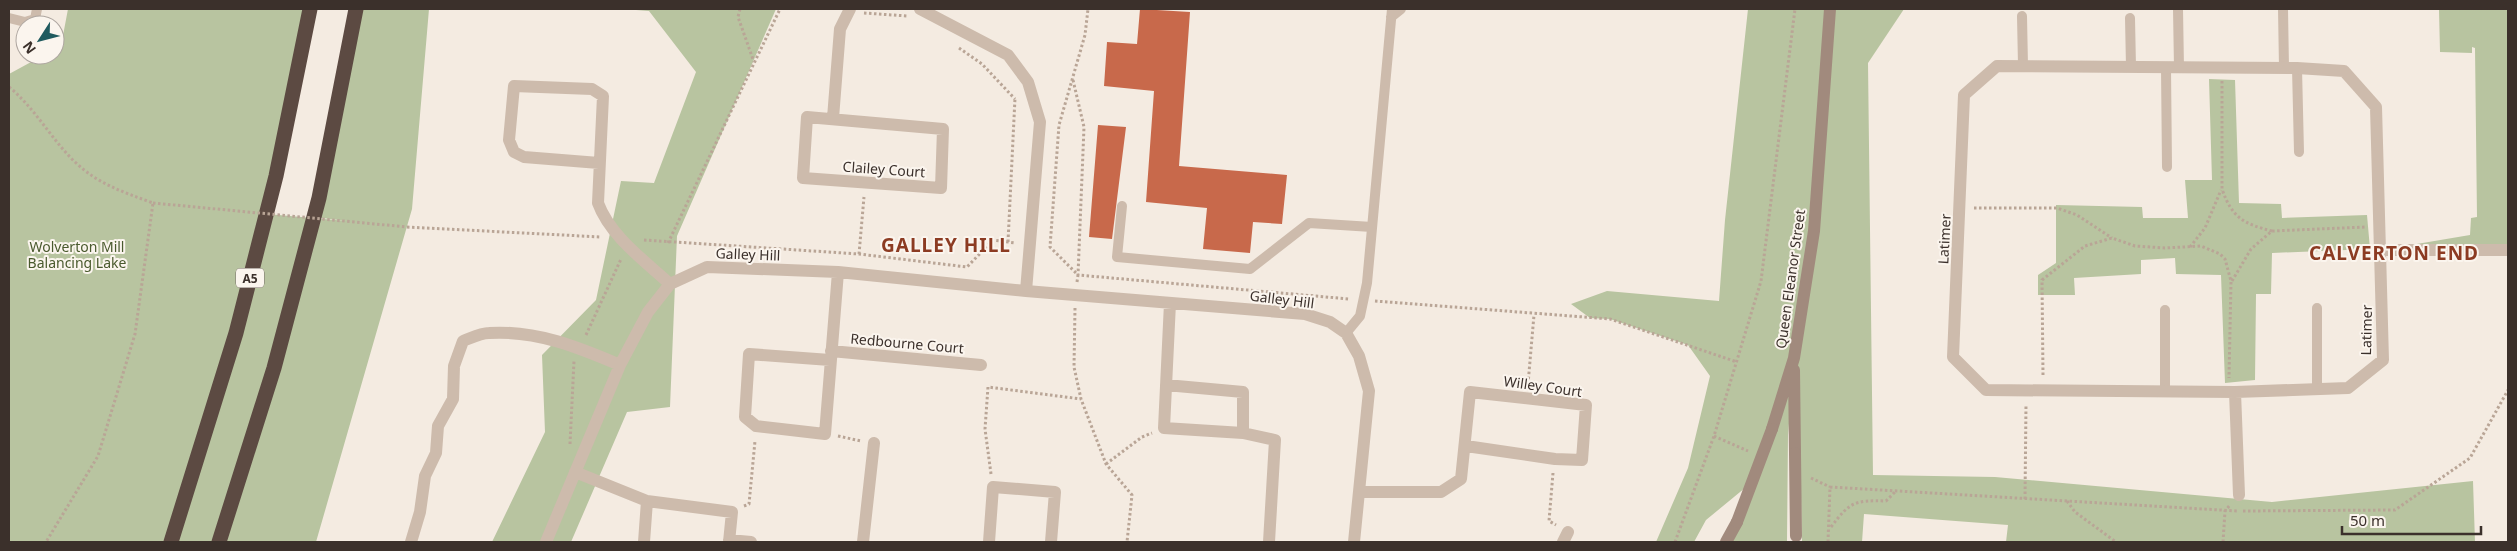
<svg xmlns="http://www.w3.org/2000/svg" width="2517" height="551" font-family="'Noto Sans',sans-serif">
<rect width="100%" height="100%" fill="#f4ebe1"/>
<path fill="#b8c4a0" d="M68 9H310L267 214 347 221 314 217 356 9H429L412 209 316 542H9V74L44 55H55V49L61 46Z
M623 9H776L677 236 670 407 627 412 571 542H492L545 432 542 355 596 300 621 181 654 183 696 72 649 11Z
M1748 9H1904L1868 63 1873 475 1995 477 2272 502 2473 481 2475 542H2006L2008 525 1864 514 1862 542H1802L1800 451 1794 363 1788 435 1787 542H1726L1751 483 1706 520 1694 542H1656L1688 468 1710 376 1688 345 1610 319 1590 318 1571 304 1607 291 1719 301 1725 220Z
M2439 9H2508V250H2381L2470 235 2471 218 2477 217 2475 48 2472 47V53L2440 52Z
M2209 79 2235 80 2239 203 2281 204 2282 218 2367 215 2370 249 2272 253 2271 294H2256L2255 380 2225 383 2221 275 2176 274 2175 258 2141 260V274L2074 278 2075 295H2038V275L2056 263V205L2142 207 2143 218H2188L2185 180H2212Z"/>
<path fill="#c8694b" d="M1140 9 1190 12 1179 166 1287 175 1282 224 1253 222 1250 253 1203 249 1207 208 1146 202 1154 91 1104 86 1107 42 1137 44Z
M1098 125 1126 127 1112 239 1089 237Z"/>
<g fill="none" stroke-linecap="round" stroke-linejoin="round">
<path stroke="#b9a596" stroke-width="3" stroke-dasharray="2.5 2.5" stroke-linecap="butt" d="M740 9 738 17 754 62
M864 13 907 16
M959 48 982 64 1015 99
M1073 80 1084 127 1078 275 1349 299
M2222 81V189C2232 218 2244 224 2272 231
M9 87C35 108 51 139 75 162 98 184 123 192 153 203L135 334 98 456 46 542
M1974 208H2057L2077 215 2112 238
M407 227 601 237
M644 240 859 254 967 267 993 240 1015 243
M1008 242 1015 98
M668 243 780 9
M2190 247 2205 228 2221 190
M859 254 864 197
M2232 281 2251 249 2272 231 2366 227
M1077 282 1078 275 1050 247 1059 125 1085 35 1088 9
M1375 301 1610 319 1737 362
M1075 308 1074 367 1081 399 1106 464 1132 495 1127 542
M586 335 621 259
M2043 375 2042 280 2085 246 2112 238 2135 246 2165 248 2201 246 2220 254 2225 259 2231 281 2229 378
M1528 384 1534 315
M838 436 861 441
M1714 436 1748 451
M570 444 574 361
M1106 464 1142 437 1152 433
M1553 473 1549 521 1556 525
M991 474 985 429 988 387 1081 399
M1811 478 1830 487
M2025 499 2026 404
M2067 501 2075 512 2116 542
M744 506 749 504 755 441
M2243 511 2395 510 2470 458 2508 390
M1831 527C1850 502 1854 500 1886 501L1896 491
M1675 542 1714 436 1761 281 1795 9
M1828 542 1830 487 2237 511
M2223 542 2225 511 2230 505"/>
<path stroke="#cdbbac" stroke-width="10" d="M2178 9 2179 68
M2283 9 2284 68
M2022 16 2023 66
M1391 17 1401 9
M9 18 25 22 35 19 37 9
M2130 18 2131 67
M2166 68 2167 167
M2297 68 2299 152
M1122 206 1117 257 1250 269 1309 223 1372 227
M1346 333 1360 316 1367 283 1392 9
M2317 389V308
M2165 392V310"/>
<path stroke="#cdbbac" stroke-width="12" d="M920 9 1008 55 1028 82 1040 122 1026 291
M1997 66 2297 68 2344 71 2376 107 2383 360 2348 388 2235 392 1986 390 1953 357 1964 95Z
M807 117 943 129 941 188 803 178Z
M833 118 840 29 850 9
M599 163 524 157 514 152 509 140 514 86 592 89 603 96 598 203C610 236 645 261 670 284
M2381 250H2508
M1170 303 1164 428 1243 433 1275 440 1269 542
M831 351 981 365
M830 360 749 354 745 417 756 426 825 434 838 272
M1166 385 1243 392V433
M2235 392 2239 495
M575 472 647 501 732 512 729 542
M1359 492H1441L1461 479 1470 392 1586 405 1582 460 1555 459 1466 446
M729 540 751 542
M411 542 420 512 425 476 436 453 438 426 453 399 454 366 463 341C471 338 481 333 489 333 536 330 578 347 620 365
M546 542 620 365 648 312 670 284 707 267 838 272 1026 291 1305 314 1330 322 1346 333 1359 356 1369 391 1354 542
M644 542 647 501
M863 542 874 443
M989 542 993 487 1055 492 1051 542
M1563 542 1568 532"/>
<path stroke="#a18a7d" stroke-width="12" d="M1794 370 1795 453
M1772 429 1794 358 1814 231 1830 9
M1726 542 1737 522"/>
<path stroke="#5c4a42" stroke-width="15" d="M171 542 236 333 276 176 310 9
M219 542 274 368 319 198 356 9"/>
<path stroke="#b9a596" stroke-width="3" stroke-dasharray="2.5 2.5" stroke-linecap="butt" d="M153 203 407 227"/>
<path stroke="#a18a7d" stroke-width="12" d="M1795 453 1796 536
M1737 522 1772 429"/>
</g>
<g text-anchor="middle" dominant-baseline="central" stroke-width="4" stroke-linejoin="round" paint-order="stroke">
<rect fill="#fbf5ee" stroke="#756b66" stroke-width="1" x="236" y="268.5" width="28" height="19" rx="4"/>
<g font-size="12" font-weight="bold" fill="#3b302b">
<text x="250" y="278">A5</text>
</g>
<g font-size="14" fill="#3b302b" stroke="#fbf5ee">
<text transform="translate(884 169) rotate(4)">Clailey Court</text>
<text transform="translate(1944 239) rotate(-87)">Latimer</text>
<text transform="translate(748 254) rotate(2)">Galley Hill</text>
<text transform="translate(1790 279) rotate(-82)">Queen Eleanor Street</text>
<text transform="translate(1282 299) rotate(7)">Galley Hill</text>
<text transform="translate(2366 330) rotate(-89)">Latimer</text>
<text transform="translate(907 343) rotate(5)">Redbourne Court</text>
<text transform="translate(1543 386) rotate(8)">Willey Court</text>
</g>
<g font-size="14" fill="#4a5a2e" stroke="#fbf5ee">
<text x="77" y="246">Wolverton Mill<tspan x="77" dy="16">Balancing Lake</tspan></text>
</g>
<g font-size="19" font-weight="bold" letter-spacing="1" fill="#8c3b22" stroke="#fbf5ee">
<text x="946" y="245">GALLEY HILL</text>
<text x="2394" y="253">CALVERTON END</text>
</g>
</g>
<rect width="2517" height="551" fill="none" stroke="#3b302b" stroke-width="20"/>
<g transform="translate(40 40) rotate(234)"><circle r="24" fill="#fbf5ee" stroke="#aea6a0"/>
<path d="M0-4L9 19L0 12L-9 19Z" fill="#1f5a5e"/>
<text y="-8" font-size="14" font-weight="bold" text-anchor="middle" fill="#3b302b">N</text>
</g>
<path d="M2342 526v8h139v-8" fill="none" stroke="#3b302b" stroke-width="2.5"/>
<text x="2350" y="526" font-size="15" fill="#3b302b" stroke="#fbf5ee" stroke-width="4" paint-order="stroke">50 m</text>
</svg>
